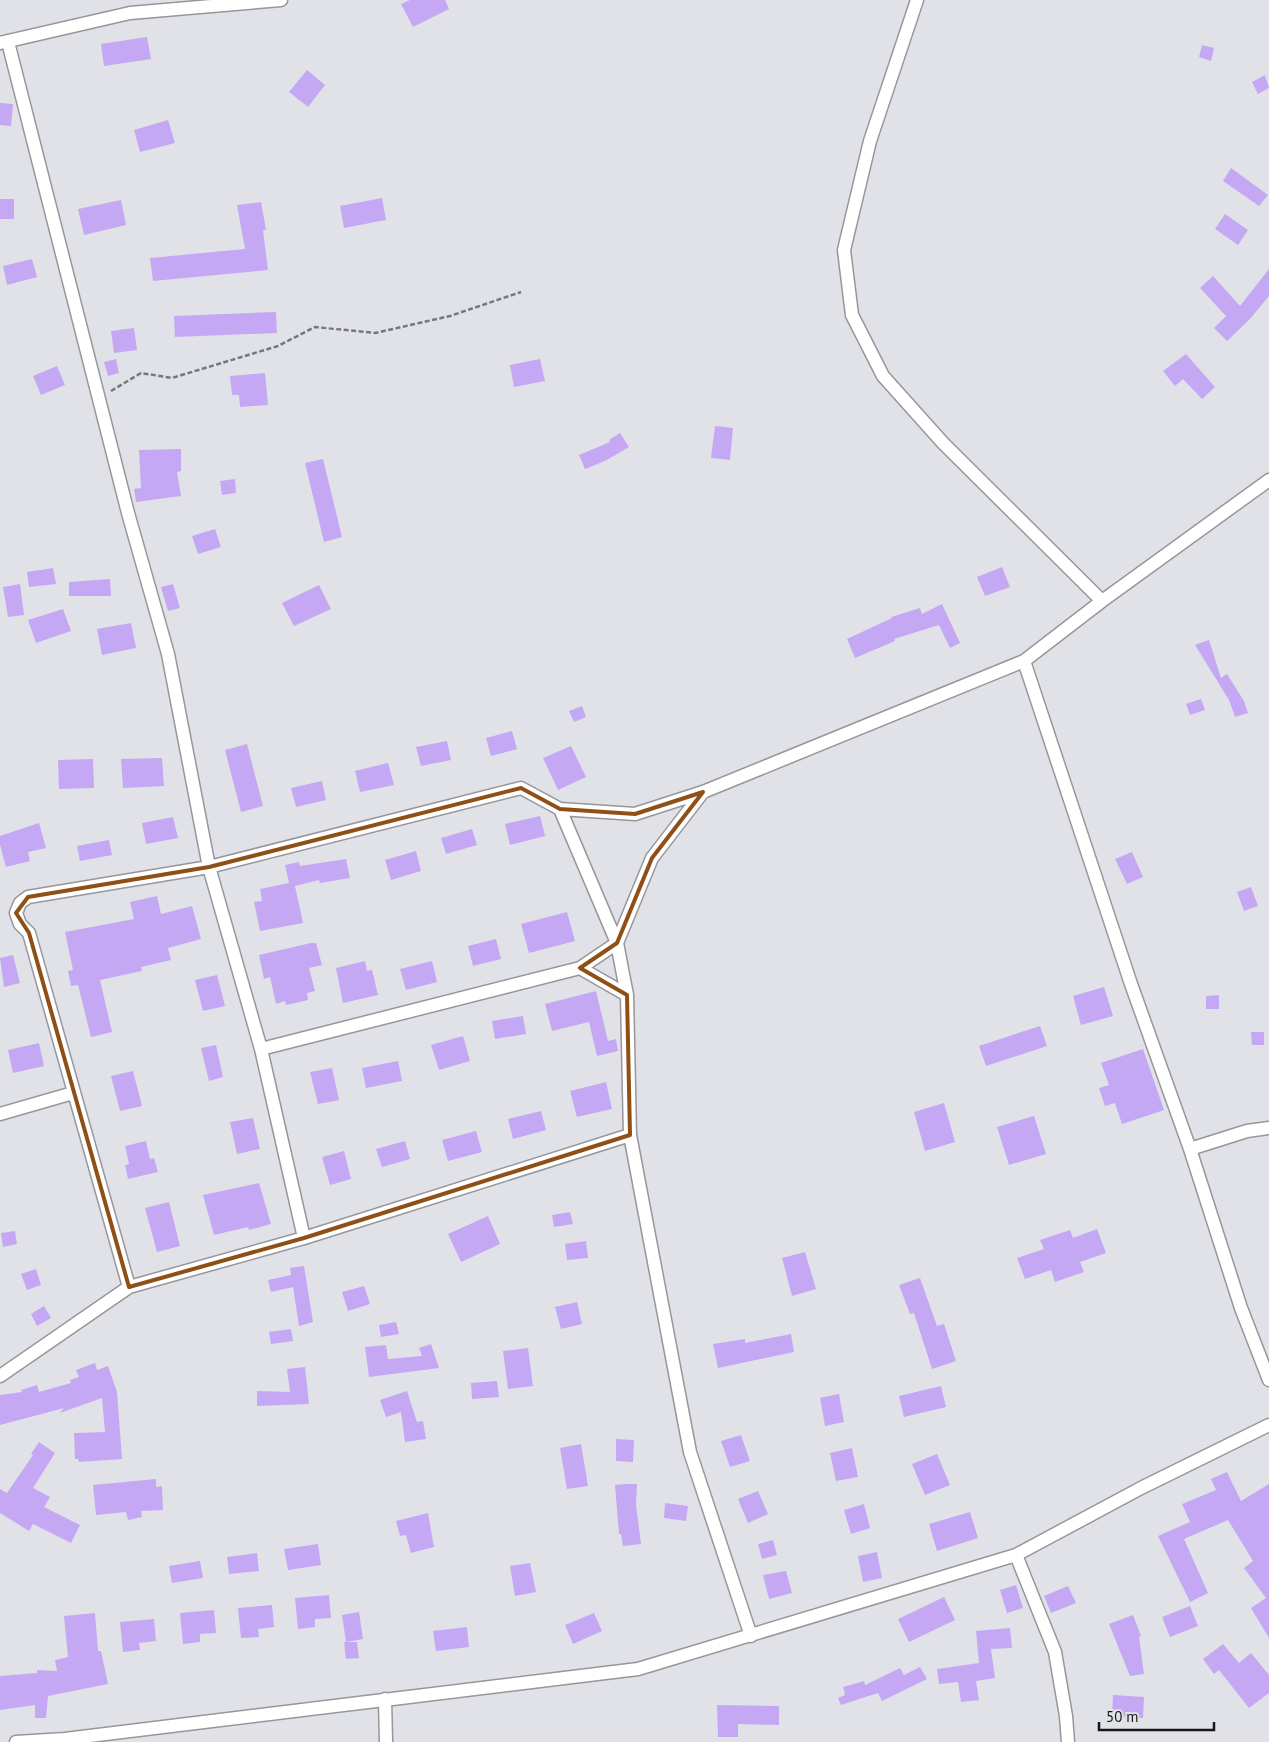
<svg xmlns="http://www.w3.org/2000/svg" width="1269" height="1742" font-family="'PT Sans',sans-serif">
<rect width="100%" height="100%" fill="#e1e2e7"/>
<path fill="#c4a8f4" d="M410 0H445L449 9 413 27 401 4Z
M147 37 151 59 104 66 101 44Z
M1202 45 1214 48 1211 61 1199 57Z
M307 70 325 85 308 107 289 92Z
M1265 75 1269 88 1258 94 1252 82Z
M0 103 13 104 11 126 0 125Z
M168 120 175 143 140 152 134 130Z
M1231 168 1268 195 1259 206 1223 181Z
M382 198 386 220 344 228 340 206Z
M0 199H14V219H0Z
M121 200 126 225 84 235 78 209Z
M261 202 266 230H263L268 270 153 281 150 258 245 249 237 205Z
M1225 214 1248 230 1238 245 1215 229Z
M32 259 37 277 7 285 3 266Z
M1269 269V296L1250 319 1227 341 1214 328 1226 316 1200 288 1213 276 1240 306Z
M276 312 277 333 175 337 174 316Z
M134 328 137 350 114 353 111 331Z
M1186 354 1215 387 1202 399 1183 379 1175 386 1163 371Z
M116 359 119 373 108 376 104 362Z
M540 359 545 381 514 387 510 365Z
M57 366 65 385 41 395 33 376Z
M265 373 268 405 240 407 239 395H232L230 376Z
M715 426 733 428 730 460 711 458Z
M620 433 629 447 605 461 585 469 579 455 610 442 609 440Z
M181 449V471L177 472 181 496 136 502 134 489 141 488 139 450Z
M323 459 342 537 324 542 305 463Z
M235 479 236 493 222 495 220 481Z
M215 529 221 547 198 554 192 536Z
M1002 567 1010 587 985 596 977 577Z
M53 568 56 584 29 587 27 572Z
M110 579 111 596H69V582Z
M20 584 24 615 8 617 3 587Z
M173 584 180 608 168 611 161 587Z
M319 585 331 609 294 626 282 603Z
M942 604 960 643 950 648 939 625 894 639 895 641 855 658 847 639 892 618 891 617 920 608 922 614Z
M63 609 71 631 36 643 28 620Z
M131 623 136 648 102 655 97 629Z
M1209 640 1221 678 1227 674 1244 701 1248 713 1235 717 1229 700 1195 645Z
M1201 699 1205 710 1190 715 1186 704Z
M582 706 586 717 574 722 569 711Z
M512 731 517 749 491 756 486 738Z
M447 741 451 760 421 766 416 747Z
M247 744 263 806 241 812 225 750Z
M571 746 586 777 558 790 543 758Z
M162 758 164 786 123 788 121 759Z
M93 759 94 788 59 789 58 760Z
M388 763 394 785 360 792 355 771Z
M322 781 326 800 296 807 291 788Z
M540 816 545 836 510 845 505 824Z
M173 817 178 838 146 844 142 823Z
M39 823 46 848 28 852 30 861 6 867 0 845V836Z
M472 829 477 845 446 854 441 838Z
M109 840 112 855 80 861 77 846Z
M416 851 421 871 391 880 385 860Z
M1132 852 1143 877 1127 884 1115 859Z
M346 859 350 878 320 883 319 880 295 886 303 923 260 931 254 902 262 901 260 889 289 883 285 865 299 862 300 866Z
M1251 887 1258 906 1244 911 1237 892Z
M157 896 161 914 192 906 201 939 168 948 171 960 141 967 142 971 100 980 112 1032 91 1037 78 985 71 986 68 971 73 970 65 932 134 919 130 902Z
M567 912 575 941 529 953 521 924Z
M496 939 501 959 473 966 468 946Z
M311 943H316L322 965 309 968 315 991 307 993 308 1000 286 1005 285 1001 276 1004 270 977 264 979 259 955Z
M13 955 20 983 4 987 0 958Z
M365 961 367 971 372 970 378 995 343 1003 336 968Z
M432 961 437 982 406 990 400 969Z
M217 975 225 1006 203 1011 195 980Z
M1104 987 1113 1016 1081 1025 1073 996Z
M596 991 608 1041 616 1039 618 1051 597 1056 589 1022 552 1031 545 1004Z
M1219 995V1009H1206V996Z
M523 1016 526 1034 495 1039 492 1021Z
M1040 1026 1047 1046 986 1066 979 1046Z
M1251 1032H1264V1045H1252Z
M463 1036 470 1061 439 1070 431 1045Z
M39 1043 44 1066 13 1073 8 1050Z
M216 1045 223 1077 209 1081 201 1048Z
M1143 1049 1164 1110 1122 1124 1115 1103 1105 1106 1099 1088 1109 1085 1101 1063Z
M398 1061 402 1081 366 1088 362 1068Z
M332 1068 339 1100 318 1104 310 1072Z
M133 1071 142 1106 120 1111 111 1076Z
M606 1082 612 1109 577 1117 570 1091Z
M944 1103 955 1142 925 1151 914 1112Z
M541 1111 546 1130 513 1139 508 1119Z
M1034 1116 1046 1154 1009 1165 997 1127Z
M253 1118 260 1149 237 1154 230 1122Z
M476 1131 482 1152 448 1161 442 1140Z
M146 1141 150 1159 154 1158 158 1172 128 1179 125 1165 129 1164 125 1146Z
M405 1141 410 1159 382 1167 376 1149Z
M344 1151 351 1179 330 1185 322 1157Z
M259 1183 271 1224 249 1230 248 1227 214 1235 203 1195Z
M169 1202 180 1246 157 1252 145 1208Z
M570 1212 573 1224 554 1227 552 1215Z
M488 1216 500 1244 461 1262 448 1234Z
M1097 1229 1106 1253 1080 1262 1084 1272 1055 1282 1051 1270 1025 1279 1017 1258 1044 1249 1040 1240 1070 1230 1073 1238Z
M15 1231 17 1244 3 1247 1 1233Z
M586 1241 588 1258 567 1260 565 1244Z
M805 1252 816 1289 792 1296 782 1258Z
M304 1266 313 1322 299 1326 293 1287 271 1292 268 1280 291 1275 290 1268Z
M36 1269 41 1285 27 1290 21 1274Z
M920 1278 937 1326 944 1324 956 1361 932 1369 914 1313 910 1314 899 1285Z
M364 1286 370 1304 348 1311 342 1292Z
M577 1302 582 1324 561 1329 555 1307Z
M44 1306 51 1318 37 1326 31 1314Z
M396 1322 399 1334 381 1337 379 1325Z
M291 1329 293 1341 271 1344 269 1332Z
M791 1334 794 1352 718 1368 713 1344 745 1339V1343Z
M431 1344 439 1368 369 1377 365 1347 386 1345 388 1359 422 1356 419 1348Z
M528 1348 533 1386 508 1389 503 1351Z
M95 1363 97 1370 108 1366 117 1392 122 1459 79 1462 78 1459H75L74 1433 105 1432 102 1398 60 1413 64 1408 0 1425V1395L22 1392 21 1390 37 1385 39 1392 71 1383 70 1380 79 1377 76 1370Z
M305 1367 309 1404 257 1406V1391L290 1392 287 1369Z
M497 1381 499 1397 472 1399 471 1383Z
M941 1386 946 1407 904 1417 899 1396Z
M407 1391 417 1422 423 1421 426 1439 405 1442 401 1412 386 1417 380 1400Z
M839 1394 844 1422 825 1426 820 1398Z
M741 1435 750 1461 730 1467 721 1441Z
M616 1439 634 1440 633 1462 616 1461Z
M39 1442 55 1453 33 1488 50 1497 44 1507 80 1525 71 1543 33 1524 29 1531 0 1513V1489L7 1493 33 1455 31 1454Z
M581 1444 588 1486 567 1489 560 1448Z
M852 1448 858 1477 836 1481 830 1453Z
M937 1454 950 1485 925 1495 912 1464Z
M1227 1472 1241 1501 1269 1484V1638L1251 1608 1266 1598 1244 1568 1253 1561 1228 1520 1184 1539 1208 1593 1190 1602 1158 1536 1190 1522 1182 1504 1216 1490 1211 1479Z
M156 1479V1487L162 1486 163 1510 141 1511 142 1517 128 1520 126 1512 96 1515 93 1485Z
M626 1484H637L636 1505 641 1544 623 1546 621 1534H619L615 1485Z
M758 1491 768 1514 748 1523 738 1499Z
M665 1503 688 1506 686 1521 664 1518Z
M864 1504 870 1528 851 1534 844 1510Z
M970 1512 978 1538 937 1551 929 1524Z
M428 1513 434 1547 411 1553 406 1535 400 1536 396 1521Z
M773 1540 777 1555 762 1559 758 1544Z
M318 1544 321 1565 288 1570 284 1549Z
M877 1552 882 1578 863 1582 858 1556Z
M257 1553 259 1571 229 1574 227 1557Z
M200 1561 203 1578 172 1583 169 1566Z
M530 1563 536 1592 515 1596 510 1566Z
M786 1571 792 1593 769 1599 763 1575Z
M1016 1585 1023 1608 1007 1613 1000 1590Z
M1068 1586 1076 1603 1051 1613 1044 1596Z
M329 1595 331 1618 315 1619V1627L298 1629 295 1598Z
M944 1597 955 1620 909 1642 898 1619Z
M272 1605 274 1627 258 1629 259 1637 241 1638 238 1608Z
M1190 1606 1198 1626 1170 1637 1162 1617Z
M214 1610 216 1633 200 1634V1642L183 1644 180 1613Z
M359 1612 363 1639 346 1642 342 1615Z
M95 1613 98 1651H101L108 1684 48 1696 46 1718H35V1705L0 1710V1676L37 1673V1670L57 1671 55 1660 68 1657 64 1616Z
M594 1613 602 1631 573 1644 565 1625Z
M1133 1615 1141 1636 1139 1637 1144 1674 1130 1676 1109 1624Z
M154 1619 156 1641 139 1643 140 1650 123 1652 120 1622Z
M467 1627 469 1647 436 1651 433 1631Z
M1010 1628 1012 1648 991 1649 995 1678 976 1681 979 1700 961 1702 958 1682 939 1684 937 1669 979 1663 976 1631Z
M344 1642H357L359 1658 346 1659Z
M1223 1644 1239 1663 1251 1653 1269 1675V1693L1249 1708 1219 1670 1214 1674 1203 1659Z
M920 1667 927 1679 882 1701 878 1693 841 1705 838 1698 845 1695 843 1687 864 1681 865 1685 900 1668 904 1675Z
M1113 1695 1144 1697 1143 1718 1112 1716Z
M717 1705 779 1706V1725L738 1724V1737H718Z"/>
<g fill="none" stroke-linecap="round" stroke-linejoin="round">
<defs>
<path id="minor" d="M917 0 870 141 844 250 852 315 883 376 943 443 1102 601
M8 42 128 513 168 654 209 867 261 1049 304 1238
M0 43 130 13 281 0
M1024 661 1131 984 1190 1149 1241 1308 1269 1380
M580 968 627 995
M261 1049 580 968 617 943 560 809
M0 1114 73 1093
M1190 1149 1247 1131 1269 1128
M129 1287 29 933 20 924 16 913 20 903 28 897 209 867 521 788 560 809 635 814 703 792
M0 1376 129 1287 304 1238 630 1135
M1016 1555 1055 1652 1066 1716 1068 1742
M751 1636 690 1452 630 1135 627 995 617 943 652 858 703 792 1024 661 1102 601 1269 480
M385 1699 386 1742
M16 1742 65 1739 638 1669 1016 1555 1141 1488 1269 1425"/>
</defs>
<use href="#minor" stroke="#96969b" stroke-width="15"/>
<path stroke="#76777a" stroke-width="2.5" stroke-dasharray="5 2.5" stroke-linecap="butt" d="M111 391 141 373 172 378 278 346 315 327 375 333 450 316 521 292"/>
<use href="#minor" stroke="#fff" stroke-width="12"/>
</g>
<path fill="none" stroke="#8f5017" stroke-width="4" stroke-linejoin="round" d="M521 788 560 809 635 814 703 792 652 858 617 943 580 968 627 995 630 1135 304 1238 129 1287 29 933 16 913 28 897 209 867Z"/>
<path d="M1099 1722v8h115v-8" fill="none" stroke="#161718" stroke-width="2.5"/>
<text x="1106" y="1722" font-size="15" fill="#161718" stroke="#e1e2e7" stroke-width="4" paint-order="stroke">50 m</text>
</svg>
